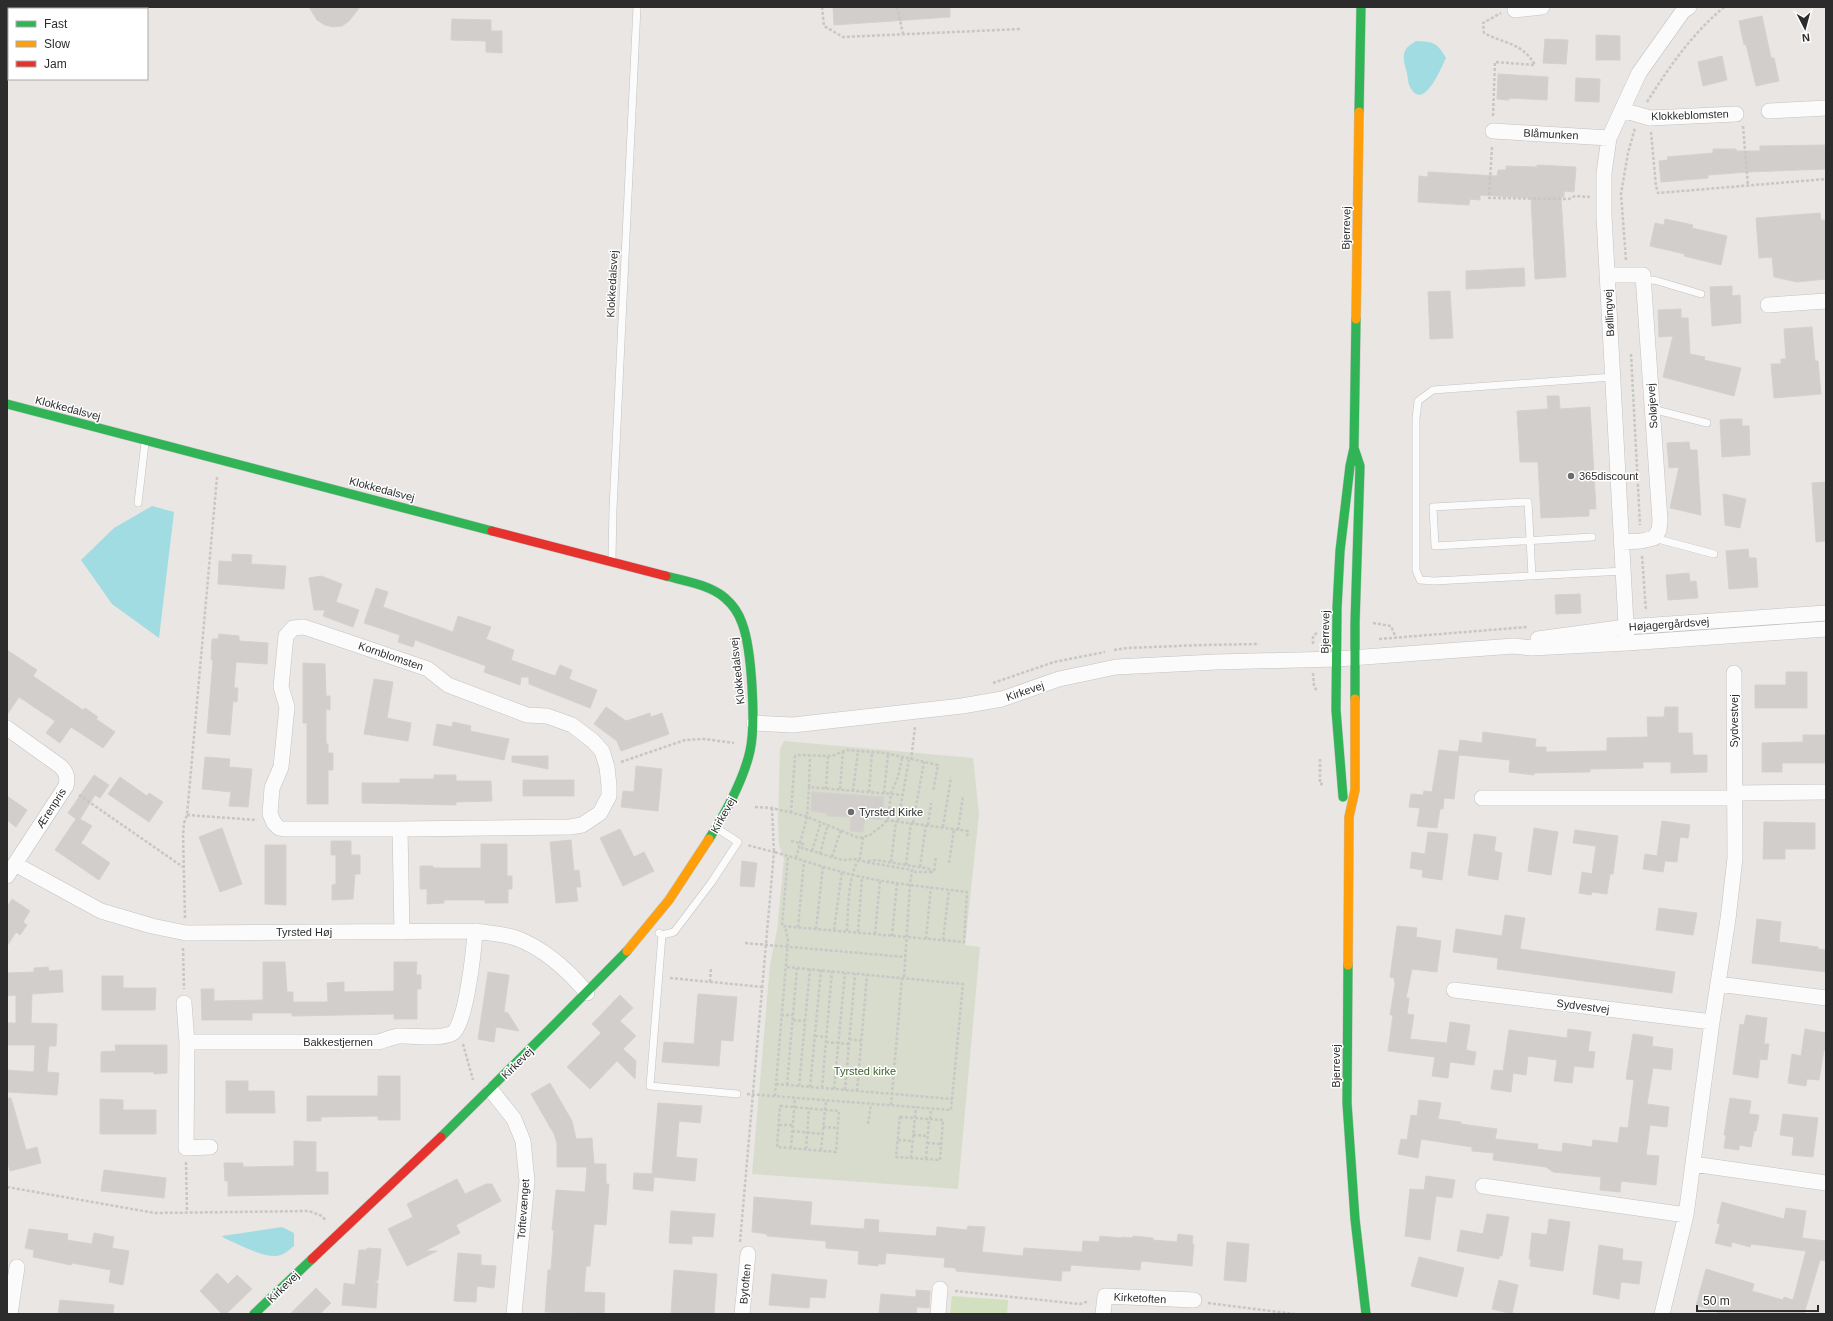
<svg xmlns="http://www.w3.org/2000/svg" width="1833" height="1321" font-family="Arial,sans-serif">
<rect width="100%" height="100%" fill="#e9e6e3"/>
<path fill="#d2e0c0" d="M952 1296 1008 1300 1007 1314H950Z"/>
<path fill="#d8dccc" d="M784 741 973 758 979 814 965 945 980 947 958 1189 752 1174 770 965 777 930 784 859 779 845 778 824 780 749Z"/>
<path fill="#a0dce2" d="M1416 41C1433 42 1437 42 1446 58 1442 66 1425 109 1412 90 1408 86 1408 78 1407 73 1405 66 1402 57 1405 51 1407 46 1412 44 1416 41Z
M152 506 174 512 159 638 112 604 81 560 114 528Z
M282 1227 294 1233V1246C289 1250 283 1256 275 1256 260 1256 238 1244 224 1238L222 1236Z"/>
<path fill="#d1cecc" stroke="#d4d1cf" d="M309 7H360L349 21 342 26 333 27 325 25 317 20Z
M833 7H950V17L834 25Z
M1762 16 1771 58H1774L1779 81 1756 86 1746 44 1744 45 1739 21Z
M452 19 491 20V31H502V53L486 52V41L451 40Z
M1596 35 1620 36V60H1596Z
M1545 39 1568 40 1566 64 1543 63Z
M1722 56 1727 80 1703 86 1698 62Z
M1498 74 1548 77 1547 100 1509 98V100L1497 99Z
M1576 78 1600 79 1599 102 1575 101Z
M1826 145V169L1748 172 1708 175V178L1661 182 1659 161 1668 160 1667 157 1713 153V149H1736V151H1760V146Z
M1537 165 1576 167 1574 192 1564 191V197H1561L1566 277 1535 279 1531 198 1480 195V200L1470 199 1469 205 1418 202 1419 176 1428 177V172L1497 176 1498 170H1506V166L1537 167Z
M1820 213 1821 220H1826V279L1797 282 1774 277 1772 257 1759 258 1756 218Z
M1665 219 1693 225 1692 228 1727 236 1721 265 1684 256 1685 254 1650 246 1655 223 1664 225Z
M1524 268 1525 286 1466 289V271Z
M1732 286V296L1740 295 1741 323 1712 326 1710 287Z
M1450 291 1453 338 1430 339 1428 292Z
M1681 309V318H1688L1690 354 1705 357 1704 360 1741 368 1734 396 1663 377 1673 336 1659 337 1658 310Z
M1812 327 1815 361H1818L1821 394 1774 398 1771 364H1781V359H1786L1784 329Z
M1547 396H1559L1560 409 1590 407 1596 509H1589V516L1541 518 1538 462H1520L1517 411 1548 409Z
M1730 419H1742V426H1749L1750 455 1722 457 1720 420Z
M1689 442 1690 450H1697L1701 515 1670 508 1679 467 1669 468 1667 443Z
M1826 482V541L1816 542 1812 483Z
M1723 494 1746 499 1740 528 1725 525Z
M1748 549 1749 558H1756L1758 587 1729 589 1726 551Z
M232 554 252 555 251 564 286 566 284 589 218 584 219 561 232 562Z
M1689 573 1690 582 1696 581 1698 598 1668 600 1666 575Z
M321 576 342 584 336 602 359 610 353 627 323 616 325 610H314L309 578Z
M376 588 388 592 383 607 453 632 458 616 491 627 486 639 514 650 511 660 555 676 560 665 572 670 569 679 597 690 590 708 529 684V677H521L520 685 484 672 486 666 415 640 413 647 398 642 400 635 364 623Z
M1580 594 1581 613 1556 614 1555 595Z
M219 634 239 636V641L268 643 267 664 236 662 234 688H238L237 702 233 701 230 735 207 733 213 660H211L212 639H218Z
M7 650 37 670 33 676 83 710 85 708 98 717 96 719 115 732 103 748 71 727 60 743 46 733 55 721 19 697 7 715Z
M303 663 325 664 326 696H330V710L326 709V744H328V753H333V770H328V804H307V723H303Z
M1786 672H1807V708H1755V685H1786Z
M374 679 393 682 387 718 411 723 408 741 364 734Z
M606 707 626 721 650 713 651 717 662 713 669 734 621 751 617 741 594 724Z
M1665 707H1678V733H1692L1693 755H1707V772L1671 773V762H1643V768L1590 769V772L1534 773V775L1509 772 1510 760 1459 755 1454 799 1444 798 1443 809H1440L1437 828 1417 826 1420 808 1409 807 1411 794 1423 795 1424 791 1432 792 1439 750 1458 752 1460 740 1482 743 1483 732 1536 739 1535 747H1546V752L1607 751V738L1648 737 1647 717H1664Z
M453 722 471 726 470 731 509 739 504 760 433 745 437 724 452 727Z
M1803 735H1826V763H1782V772H1762V743L1803 742Z
M512 756H548V769L512 762Z
M205 757 230 759 229 767 252 769 248 807 229 806 231 792 202 789Z
M636 766 662 769 658 811 621 807 623 791 634 792Z
M94 775 109 785 100 798 95 795 80 819 92 826 81 843 110 863 99 880 55 850 76 819 68 813Z
M434 775H456V781H491L492 801 456 802V805L362 803V783H400V779H434Z
M120 777 147 796 149 793 163 802 149 822 108 794Z
M523 780H574V796H523Z
M812 792 884 797 882 820 865 818 863 832 850 831 851 817 827 816V813L811 811Z
M7 796 27 810 16 827 7 820Z
M1662 821 1690 825 1688 838 1680 837 1677 862 1665 861 1663 872 1643 869 1645 854 1657 856Z
M1764 822 1815 823V849H1785V859H1763Z
M222 828 242 884 220 892 199 837Z
M1534 828 1558 832 1551 875 1528 871Z
M620 829 634 857 644 852 654 871 623 886 600 838Z
M1575 830 1618 836 1613 874H1610L1607 894 1592 892 1591 895 1579 893 1582 872 1592 874 1596 846 1573 843Z
M1428 832 1448 834 1442 880 1422 877 1423 870 1410 868 1412 852 1425 854Z
M1474 834 1496 837 1494 851 1502 853 1498 880 1468 875Z
M571 840 574 871 579 870 581 887H576L578 901 556 903 550 842Z
M331 841H351V855H360V874H355L353 899 332 900V885L336 884V855H331Z
M481 844H507V876H512V889H508V903H485V900H444V903L427 904V889H420V866H433V868H481Z
M265 845H286V905L265 904Z
M742 861 757 863 754 887 740 886Z
M12 899 30 911 23 922 27 925 20 935 16 932 7 946V907Z
M1659 908 1697 913 1693 935 1656 930Z
M1505 915 1525 918 1520 949 1675 972 1672 993 1497 969 1498 958 1453 952 1456 929 1502 936Z
M1757 919 1781 922 1779 942 1818 947V949L1826 950V972L1752 963Z
M1397 926 1417 928 1416 937 1441 941 1437 972 1412 969 1406 998H1409L1407 1014 1414 1015 1410 1039 1447 1043 1450 1022 1470 1025 1466 1050 1476 1052 1474 1065 1450 1062 1448 1078 1432 1076 1435 1057 1388 1051 1393 1015H1390L1395 984 1394 978 1390 977Z
M263 962H285L287 992H293V1002H328L327 983 344 982V992L394 991V962H417L416 975H421V989H417V1019H394V1014L292 1016V1013H252V1020H202L201 989H214V1001L263 1000Z
M48 967 49 971 62 970 63 992 32 994 31 1023 57 1024 56 1046H49L47 1072 59 1073 57 1095 7 1092V1070L34 1072 35 1045H7V1023H16V995L7 996V973L34 972V968Z
M488 972 509 975 504 1012 508 1013 519 1031 496 1027 494 1042 478 1039Z
M102 976H123V988H156L155 1010H102Z
M698 994 737 997 733 1041 721 1040 719 1066 662 1062 664 1042 694 1044Z
M620 995 633 1008 620 1021 636 1036 623 1049 636 1061 635 1079 617 1061 590 1089 567 1067 601 1033 592 1024Z
M1746 1015 1767 1018 1764 1044H1769L1767 1060 1760 1059 1758 1078 1733 1074 1740 1024 1744 1025Z
M1568 1029 1591 1032 1588 1051 1595 1052 1593 1068 1574 1066 1572 1083 1554 1081 1557 1060 1528 1056 1526 1075 1513 1073 1511 1092 1491 1089 1494 1070 1503 1071 1509 1030 1567 1038Z
M1805 1029 1826 1033V1050H1824L1819 1080 1807 1079 1806 1086 1788 1083 1792 1054 1801 1056Z
M1633 1034 1653 1037 1652 1046 1673 1049 1671 1070 1653 1068 1647 1104 1669 1107 1667 1127 1650 1125 1646 1155 1659 1156 1656 1185 1621 1181 1620 1192 1600 1190 1601 1177 1553 1172 1546 1167 1493 1160 1494 1153 1472 1151V1147L1421 1139 1418 1158 1398 1154 1401 1139 1407 1140 1411 1115 1417 1116 1419 1100 1441 1103 1438 1119 1461 1122V1124L1497 1129 1495 1139 1538 1144 1537 1149 1562 1152 1563 1143 1592 1147 1593 1140 1618 1143 1620 1127 1628 1128 1634 1080 1626 1079Z
M115 1045H167V1073L154 1074V1072H101V1052L116 1051Z
M378 1076H400V1120H378V1116L321 1117V1121H307V1096H378Z
M226 1081H248V1091H274L275 1113H226Z
M550 1083 572 1121 576 1139 592 1138 594 1164H606V1184H609L606 1225 594 1224 590 1266H586L584 1292 605 1293 604 1314 545 1312 548 1270H551L554 1230H552L556 1190 585 1192 587 1167H557V1143L554 1134 531 1094Z
M7 1098H11L26 1150 37 1147 41 1163 10 1171 7 1160Z
M1730 1098 1751 1101 1749 1114 1759 1115 1756 1131H1754L1751 1147 1739 1145V1150L1724 1148 1726 1135H1724Z
M100 1099 123 1100V1110H156V1134H100Z
M658 1103 702 1106 700 1123 679 1121 676 1157 697 1159 695 1181 654 1177 653 1191 633 1189 634 1173 652 1174Z
M1783 1114 1818 1118 1813 1157 1792 1155 1794 1137 1780 1135Z
M294 1141 316 1142V1172H328V1194L228 1196V1181H225L224 1163H243V1167L294 1166Z
M104 1170 166 1178 164 1198 101 1191Z
M1426 1176 1455 1180 1452 1198 1436 1196 1430 1240 1405 1236 1410 1189 1424 1190Z
M457 1179 465 1194 486 1184H492L501 1201 456 1225 460 1233 425 1251H437L407 1266 388 1229 413 1217 407 1204Z
M754 1197 812 1202 810 1225 864 1229 865 1219 879 1220 878 1232 936 1236 937 1227 967 1230 968 1226 985 1227 982 1252 1023 1256 1024 1248 1082 1252 1083 1241 1099 1242 1100 1236 1122 1238V1237L1133 1238V1236L1153 1238V1240L1177 1242 1178 1234 1193 1236 1192 1244H1194L1192 1266 1141 1261 1140 1270 1071 1265 1070 1271H1062L1061 1281 956 1271V1268L944 1267 945 1258 886 1253 885 1264H878V1266L858 1264 859 1251 826 1248V1241L767 1236V1234L752 1232Z
M1722 1202 1784 1219 1786 1208 1806 1211 1802 1238 1826 1241V1261L1820 1260 1804 1314H1723L1696 1305 1706 1269 1754 1284 1752 1291 1783 1300 1784 1297 1793 1300 1806 1251 1751 1244 1750 1247 1732 1242 1731 1247 1715 1243 1720 1224 1717 1223Z
M671 1211 715 1214 713 1237 692 1236V1244L669 1243Z
M1487 1214 1509 1217 1502 1256H1499V1259L1457 1251 1461 1230 1483 1234Z
M1549 1219 1570 1222 1563 1271 1530 1266 1531 1259H1529L1532 1233 1547 1235Z
M29 1229 68 1234 67 1240 92 1244 94 1233 114 1237 112 1248 129 1251 123 1285 109 1282 111 1270 72 1263 71 1265 33 1257 34 1250 25 1248Z
M1227 1242 1249 1244 1246 1282 1224 1280Z
M1599 1245 1623 1249 1622 1260 1642 1262 1639 1284 1621 1282 1619 1299 1593 1294Z
M367 1248 381 1249 378 1280 374 1283H378L376 1308 342 1305 344 1283 355 1285 359 1250H367Z
M458 1253 481 1255V1265L496 1266 494 1288 477 1286 476 1302 454 1301Z
M1419 1257 1464 1268 1457 1297 1411 1286Z
M674 1270 717 1274 714 1314H671Z
M217 1273 228 1284 237 1275 252 1289 226 1314H222L200 1291Z
M772 1274 827 1280 825 1298 810 1297 809 1308 769 1305Z
M1499 1280 1518 1285 1512 1314 1492 1309Z
M316 1288 331 1303 320 1314H290Z
M916 1290 930 1291 929 1308 917 1307 916 1314H879L881 1294 916 1297Z
M60 1300 114 1305 113 1314H58Z"/>
<g fill="none" stroke-linecap="round" stroke-linejoin="round">
<defs>
<path id="lane" d="M1644 281 1654 280 1701 294
M1613 377 1433 390 1418 401 1416 419V570L1420 580 1434 581 1624 571
M1652 409 1707 423
M138 503 145 443
M1654 538 1714 554
M612 559 613 509 637 7
M1532 576 1528 502 1433 507 1435 546 1592 537
M659 933 662 935 674 932 711 883 738 842 718 829
M662 935 650 1086 737 1094"/>
<path id="street" d="M1515 10 1542 7
M1622 110 1650 118 1736 114
M1769 111 1826 108
M1493 131 1609 138
M1607 275H1643L1660 520 1659 530 1654 538 1641 541 1621 542
M1768 305 1826 301
M1538 639 1626 627 1826 613
M1627 643 1604 216V173L1609 138 1639 73 1683 11 1689 7
M754 723 793 725 962 706 1002 699 1059 679 1116 667 1216 662 1337 659 1514 646 1532 648 1627 643 1826 629
M7 728 60 766C66 771 68 778 66 786L7 876
M1735 793 1826 792
M1482 798H1735
M400 829 570 827 582 825 600 813 609 796V786L607 767 602 751 593 741 572 725 547 716 527 715 448 685 428 669 304 627 293 628 286 636 281 687 287 707 281 767 272 788 270 814 274 823 279 828 284 829H400L402 932
M15 864 101 911 152 926 186 933 475 931C488 933 503 934 516 938 545 949 567 969 587 993
M1718 984 1826 998
M1454 990 1712 1022
M184 1003 187 1042 186 1148 210 1147
M187 1042H378C385 1040 392 1037 399 1036 415 1035 435 1040 451 1034 466 1029 474 948 475 931
M491 1090 514 1119 523 1141 527 1181 514 1314
M1693 1164 1826 1183
M1483 1186 1686 1215
M10 1314 17 1267
M742 1314 748 1254
M938 1314 940 1289
M1103 1314 1105 1296 1194 1300
M1662 1314 1686 1215 1712 1022 1728 919 1735 858 1734 673"/>
<path id="fast" d="M1359 112 1361 7
M7 404 492 531
M1354 448 1360 466 1355 623V699
M666 576C685 581 710 585 725 598 733 605 739 614 742 623 752 649 756 724 750 751 743 782 726 812 709 839
M1343 797 1336 710 1337 608 1340 551 1350 466 1354 448 1356 319
M1348 965 1347 1103 1355 1219 1366 1314
M441 1137 555 1024 627 951
M254 1314 312 1259"/>
<path id="slow" d="M1356 319 1359 112
M627 951 669 900 709 839
M1348 965 1349 817 1355 790V699"/>
<path id="jam" d="M492 531 666 576
M312 1259 441 1137"/>
</defs>
<use href="#lane" stroke="#c3c3c3" stroke-width="8"/>
<use href="#street" stroke="#c3c3c3" stroke-width="16"/>
<use href="#fast" stroke="#c3c3c3" stroke-width="10"/>
<use href="#slow" stroke="#c3c3c3" stroke-width="10"/>
<use href="#jam" stroke="#c3c3c3" stroke-width="10"/>
<path stroke="#c7c7c6" stroke-width="2.5" stroke-dasharray="3 2" stroke-linecap="butt" d="M822 7 824 26 843 37 1020 29
M897 7 903 34
M1647 102C1669 67 1692 34 1724 7
M1493 116 1495 62 1535 65C1522 42 1504 44 1484 33L1483 23 1501 13
M1743 126 1748 186
M1651 132 1656 186 1658 193 1826 179
M1492 147 1489 198 1569 199 1575 196 1590 197
M1626 260 1621 194 1628 153 1635 128
M1631 354 1640 525
M1642 556 1646 611
M1373 623 1391 626 1396 638
M1379 639 1527 627
M1313 644V636L1318 632
M1114 650 1127 648 1202 645 1259 644
M1313 673 1314 686 1317 691
M993 683 1054 662 1105 652
M1320 759V784H1323
M911 760 915 727
M621 762 685 740 704 739 734 743
M809 787 810 756
M826 789 828 756
M840 789 843 752
M853 791 858 751
M869 792 872 752
M884 793 888 754
M79 795 183 867
M755 807 772 808 805 816 859 838 870 835 884 824 888 818 891 793 898 777 902 758
M772 808 774 852C807 861 839 873 872 879 904 885 936 888 967 892L964 942 782 926 788 856
M791 813 795 756 799 755 832 756 847 750 885 753 938 765 933 791
M187 815 257 820
M886 820 968 831 967 837
M898 821 909 760
M913 823 924 762
M928 825 931 803
M943 827 951 777
M958 830 963 796
M863 837 860 859 865 862 912 870 910 884 904 978
M791 841 803 844 802 848 842 860 860 859
M812 851 821 822
M820 854 828 824
M832 857 841 830
M796 858 807 817 809 787 903 795
M868 861 876 860 931 869 930 872H912
M891 862 896 821
M949 863 954 829
M906 865 911 823
M920 867 926 825
M930 872H934L936 857
M185 918 183 835 184 823 187 815 217 477
M798 927 804 861
M816 929 823 866
M834 930 842 871
M847 931C848 914 848 870 860 859
M858 932 862 877
M875 934 880 880
M892 936 897 883
M926 939 931 887
M943 940 949 890
M745 943 905 957
M183 948 184 989
M670 978 763 987
M710 982 711 968
M781 1015H793
M793 1020 805 1021
M815 1036 826 1037
M849 1039 861 1041
M826 1042 849 1044
M463 1044 473 1080
M776 1084 952 1099
M787 1085 797 968
M799 1086 810 969
M810 1087 821 970
M822 1088 832 971
M834 1089 845 973
M845 1090 855 974
M857 1091 867 975
M747 1094 951 1110 963 984 786 967
M775 1096 788 940 785 926
M891 1105 902 978
M780 1106 839 1111 836 1152 777 1147Z
M900 1117 943 1120 940 1160 896 1157Z
M930 1119 931 1109
M868 1124 871 1104
M779 1125H793
M823 1127 838 1128
M792 1131 823 1134
M913 1135 928 1136
M898 1140 913 1141
M927 1143 941 1144
M791 1148 795 1098
M806 1149 809 1108
M821 1150 826 1100
M911 1158 916 1107
M926 1159 929 1119
M186 1162 187 1212
M7 1187 155 1213 309 1211 322 1216 326 1221
M740 1242 774 852 747 845
M955 1291 1080 1304 1089 1301
M1208 1303 1295 1314"/>
<use href="#lane" stroke="#fcfbfb" stroke-width="7"/>
<use href="#street" stroke="#fcfbfb" stroke-width="15"/>
<use href="#fast" stroke="#30b455" stroke-width="9"/>
<use href="#slow" stroke="#ff9f0a" stroke-width="9"/>
<use href="#jam" stroke="#e5322d" stroke-width="9"/>
</g>
<g fill="#6e6d6c" stroke="#fff" stroke-width="1.5">
<circle cx="1571" cy="476" r="4"/>
<circle cx="851" cy="812" r="4"/>
</g>
<g text-anchor="middle" dominant-baseline="central" stroke-width="3" stroke-linejoin="round" paint-order="stroke">
<g font-size="11" fill="#2c2c2c" stroke="#fff">
<text transform="translate(1690 115) rotate(-2)">Klokkeblomsten</text>
<text transform="translate(1551 134) rotate(3)">Blåmunken</text>
<text transform="translate(1346 228) rotate(-89)">Bjerrevej</text>
<text transform="translate(612 284) rotate(-87)">Klokkedalsvej</text>
<text transform="translate(1609 313) rotate(-93)">Bøllingvej</text>
<text transform="translate(1652 406) rotate(-94)">Soløjevej</text>
<text transform="translate(68 408) rotate(15)">Klokkedalsvej</text>
<text transform="translate(382 489) rotate(15)">Klokkedalsvej</text>
<text transform="translate(1669 624) rotate(-4)">Højagergårdsvej</text>
<text transform="translate(1325 632) rotate(-89)">Bjerrevej</text>
<text transform="translate(391 656) rotate(19)">Kornblomsten</text>
<text transform="translate(737 671) rotate(-96)">Klokkedalsvej</text>
<text transform="translate(1025 691) rotate(-19)">Kirkevej</text>
<text transform="translate(1734 721) rotate(-90)">Sydvestvej</text>
<text transform="translate(51 808) rotate(-57)">Ærenpris</text>
<text transform="translate(723 815) rotate(-61)">Kirkevej</text>
<text x="304" y="932">Tyrsted Høj</text>
<text transform="translate(1583 1006) rotate(7)">Sydvestvej</text>
<text x="338" y="1042">Bakkestjernen</text>
<text transform="translate(517 1063) rotate(-45)">Kirkevej</text>
<text transform="translate(1336 1066) rotate(-90)">Bjerrevej</text>
<text transform="translate(523 1209) rotate(-86)">Toftevænget</text>
<text transform="translate(745 1284) rotate(-85)">Bytoften</text>
<text transform="translate(283 1287) rotate(-44)">Kirkevej</text>
<text transform="translate(1140 1298) rotate(3)">Kirketoften</text>
</g>
<g font-size="11" fill="#2c2c2c" stroke="#fff" text-anchor="start">
<text x="1579" y="476">365discount</text>
<text x="859" y="812">Tyrsted Kirke</text>
</g>
<g font-size="11" fill="#3b6124" stroke="#fff">
<text x="865" y="1071">Tyrsted kirke</text>
</g>
</g>
<rect width="1833" height="1321" fill="none" stroke="#2c2c2c" stroke-width="16"/>
<rect x="8" y="8" width="140" height="72" fill="#ffffff" stroke="#ababab"/>
<rect x="16" y="21" width="20" height="6" fill="#30b455" stroke="#ababab"/>
<text x="44" y="28" font-size="12" fill="#2c2c2c">Fast</text>
<rect x="16" y="41" width="20" height="6" fill="#ff9f0a" stroke="#ababab"/>
<text x="44" y="48" font-size="12" fill="#2c2c2c">Slow</text>
<rect x="16" y="61" width="20" height="6" fill="#e5322d" stroke="#ababab"/>
<text x="44" y="68" font-size="12" fill="#2c2c2c">Jam</text>
<g transform="translate(1805 28) rotate(174)" stroke="#ffffff" stroke-width="3" paint-order="stroke">
<path d="M0-3L7 15L0 10L-7 15Z" fill="#2c2c2c"/>
<text y="-6" font-size="11" font-weight="bold" text-anchor="middle" fill="#2c2c2c">N</text>
</g>
<path d="M1697 1305v6h121v-6" fill="none" stroke="#2c2c2c" stroke-width="2"/>
<text x="1703" y="1305" font-size="12" fill="#2c2c2c" stroke="#ffffff" stroke-width="3" paint-order="stroke">50 m</text>
</svg>
